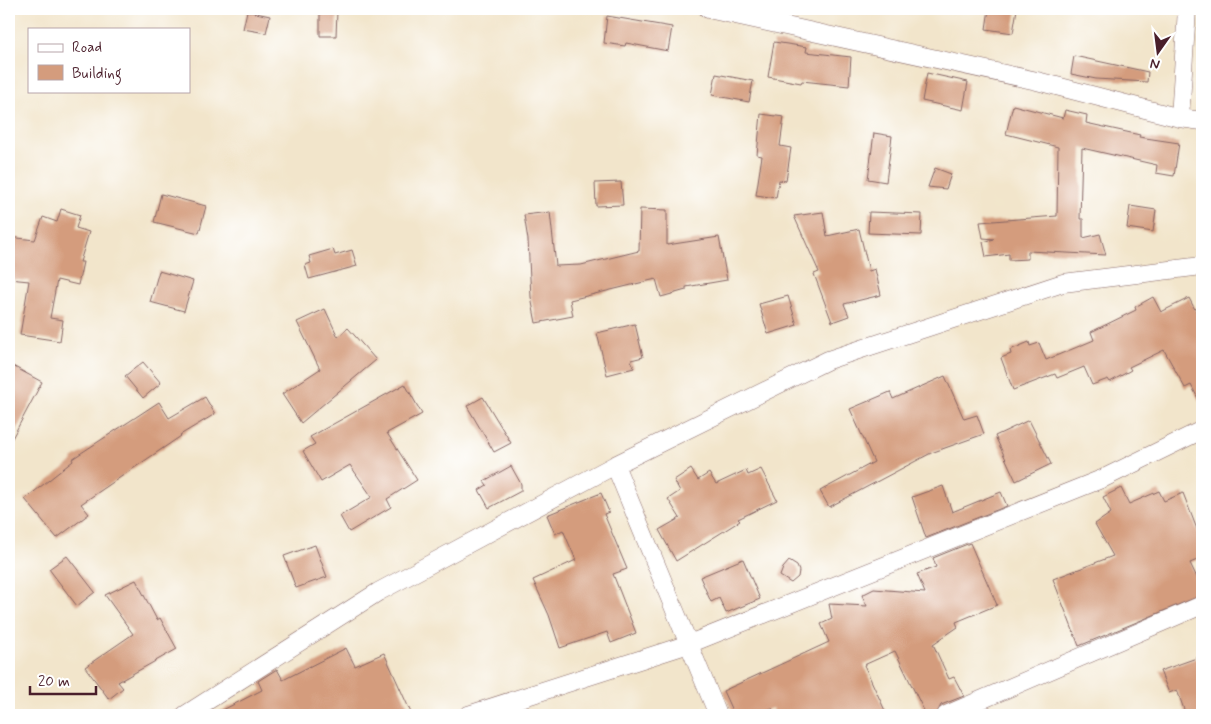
<svg xmlns="http://www.w3.org/2000/svg" width="1211" height="724" font-family="Mynerve,sans-serif">
<rect width="100%" height="100%" fill="#fff"/>
<filter id="ink" filterUnits="userSpaceOnUse"><feTurbulence type="fractalNoise" baseFrequency=".02" numOctaves="2"/><feDisplacementMap in="SourceGraphic" scale="10" xChannelSelector="R" yChannelSelector="G"/><feConvolveMatrix kernelMatrix="1 2 1 2 8 2 1 2 1" color-interpolation-filters="sRGB"/></filter>
<filter id="wash" filterUnits="userSpaceOnUse"><feTurbulence type="fractalNoise" baseFrequency=".0096" numOctaves="4" result="noise"/><feDisplacementMap in="SourceGraphic" scale="20" xChannelSelector="R" yChannelSelector="G"/><feGaussianBlur stdDeviation="1.12" result="paint"/><feColorMatrix in="noise" values="0 0 0 0 0 0 0 0 0 0 0 0 0 0 0 0 0 1.4 0 .05"/><feComposite in="paint" operator="in"/></filter>
<g filter="url(#wash)">
<rect width="100%" height="100%" fill="#f2e5cb"/>
<g id="blocks">
<path fill="#d49c7d" d="M989 9H1017L1013 33 986 29Z
M247 11 270 16 266 33 243 29Z
M320 11H337L336 36H320Z
M607 16 672 27 668 51 626 43 625 46 604 43Z
M774 42 807 47 806 52 851 57 849 86 802 81 801 83 768 77Z
M1074 56 1148 72 1147 82 1096 79 1071 74Z
M927 73 968 82 963 110 922 101Z
M716 74 753 81 749 102 712 95Z
M1013 105 1063 118 1065 110 1087 115 1086 123 1140 135 1139 137 1179 143 1174 176 1156 173 1157 165 1082 148 1080 219H1083V238L1100 234 1106 255 1028 251V259L1009 260V254L986 257 983 242 994 239 983 238 980 222 1057 216 1058 147 1006 134Z
M761 114 784 117 780 146 791 148 786 181 779 180 776 198 756 195 762 156 757 155Z
M874 133 892 136 886 182 868 179Z
M935 168 951 174 946 189 928 187Z
M621 182 623 205 596 206 595 183Z
M161 194 206 206 199 233 154 222Z
M1130 206 1156 210 1153 232 1127 228Z
M61 209 80 215 76 228 89 232 80 262H83L78 285 57 280 50 318 63 320 60 341 20 335 29 281 9 279V237L35 240 43 217 57 222Z
M640 209 667 210V245L719 237 727 280 686 287V290L661 297 656 279 570 300 573 316 536 323 531 297 528 240 524 215 550 212 556 266 581 265 639 251Z
M823 212 827 236 859 229 869 271 875 269 881 295 844 304 849 316 832 322 814 274 819 272 794 216Z
M869 212 922 214 921 235 868 233Z
M333 249 335 255 352 250 357 266 309 279 305 265 311 263 309 256Z
M159 271 193 281 184 311 150 302Z
M788 296 797 325 768 334 759 304Z
M1153 297 1161 312 1189 298 1202 323V406L1191 385 1185 388 1164 350 1129 367 1131 370 1110 382 1108 379 1092 385 1084 367 1057 378 1055 374 1013 390 1001 358 1011 354 1010 350 1029 342 1030 346 1039 343 1046 360 1094 340 1091 332 1136 310 1135 307Z
M325 309 338 337 348 328 376 360 301 423 282 394 320 369 297 322Z
M635 324 643 357 631 360 634 368 607 375 597 333Z
M143 362 161 383 143 398 125 376Z
M9 364 42 382 9 444Z
M945 376 964 419 977 415 984 434 931 453 829 507 820 491 874 462 850 409 890 392 893 399Z
M405 384 422 414 387 433 417 480 387 499 391 507 349 532 340 516 372 497 350 465 321 482 303 451 315 444 310 437Z
M205 397 215 414 180 435 181 436 81 504 89 514 57 538 25 499 73 461 72 459 159 402 169 418Z
M483 397 511 443 494 452 467 406Z
M1029 420 1051 464 1016 481 995 436Z
M511 466 521 484V491L489 508 479 490 487 485 484 481Z
M691 469 698 480 709 473 716 484 746 470 748 475 761 469 777 500 738 519 740 521 676 561 659 530 680 518 668 499 680 491 674 480Z
M943 486 952 512 1001 492 1007 506 926 538 912 497Z
M1121 488 1129 504 1159 491 1164 501 1183 493 1202 542V558L1190 563 1202 588V595L1079 646 1053 579 1113 556 1095 524 1111 513 1103 497Z
M601 493 609 512 604 514 627 569 613 574 636 633 611 643 607 632 560 648 549 615 533 580 576 560 563 530 555 534 547 515Z
M970 543 997 605 956 622 958 627 933 644 949 679 954 677 964 696 941 705 936 715H926L895 651 864 665 887 715H774L772 708 755 715H734L723 691 829 642 821 624 832 619 829 604 867 606 862 595 874 589 925 593 917 574 936 567 933 558Z
M315 545 327 577 296 588 284 556Z
M67 556 95 592 77 606 49 569Z
M743 559 760 599 726 613 719 598 711 602 700 577Z
M789 561 797 566 799 571 798 577 791 583 780 576 783 568Z
M136 580 157 620 160 618 177 649 118 682 123 688 109 699 85 667 133 634 105 595Z
M346 648 355 666 384 653 412 715H213L262 690 258 681 277 669 283 680Z
M1202 656V715H1186L1177 690 1169 693 1160 671Z"/>
</g>
</g>
<g filter="url(#ink)">
<use href="#blocks" fill-opacity="0" stroke="#856463" stroke-width="1"/>
<g fill="none" stroke-linecap="round" stroke-linejoin="round">
<defs>
<path id="street" d="M708 9 1037 81 1180 118 1202 121
M1180 118 1187 9
M615 465 718 715
M185 715 378 592 615 465 828 360 1063 283 1202 266
M468 715 689 644 1104 478 1202 430
M946 715 1202 605"/>
</defs>
<use href="#street" stroke="#856463" stroke-width="19"/>
<use href="#street" stroke="#fff" stroke-width="18"/>
</g>
</g>
<rect width="1211" height="724" fill="none" stroke="#fff" stroke-width="30"/>
<rect x="28" y="28" width="162" height="65" fill="#ffffff" stroke="#b7a5aa"/>
<rect x="38" y="44" width="25" height="8" fill="#ffffff" stroke="#b7a5aa"/>
<text x="72" y="52" font-size="15" fill="#4a1f2b">Road</text>
<rect x="38" y="65" width="25" height="15" fill="#d49c7d" stroke="#b7a5aa"/>
<text x="72" y="78" font-size="15" fill="#4a1f2b">Building</text>
<g transform="translate(1158 52) rotate(194)" stroke="#ffffff" stroke-width="4" paint-order="stroke">
<path d="M0-4L9 19L0 12L-9 19Z" fill="#4a1f2b"/>
<text y="-8" font-size="14" font-weight="bold" text-anchor="middle" fill="#4a1f2b">N</text>
</g>
<path d="M30 686v8h66v-8" fill="none" stroke="#4a1f2b" stroke-width="2.5"/>
<text x="38" y="686" font-size="15" fill="#4a1f2b" stroke="#ffffff" stroke-width="4" paint-order="stroke">20 m</text>
</svg>
